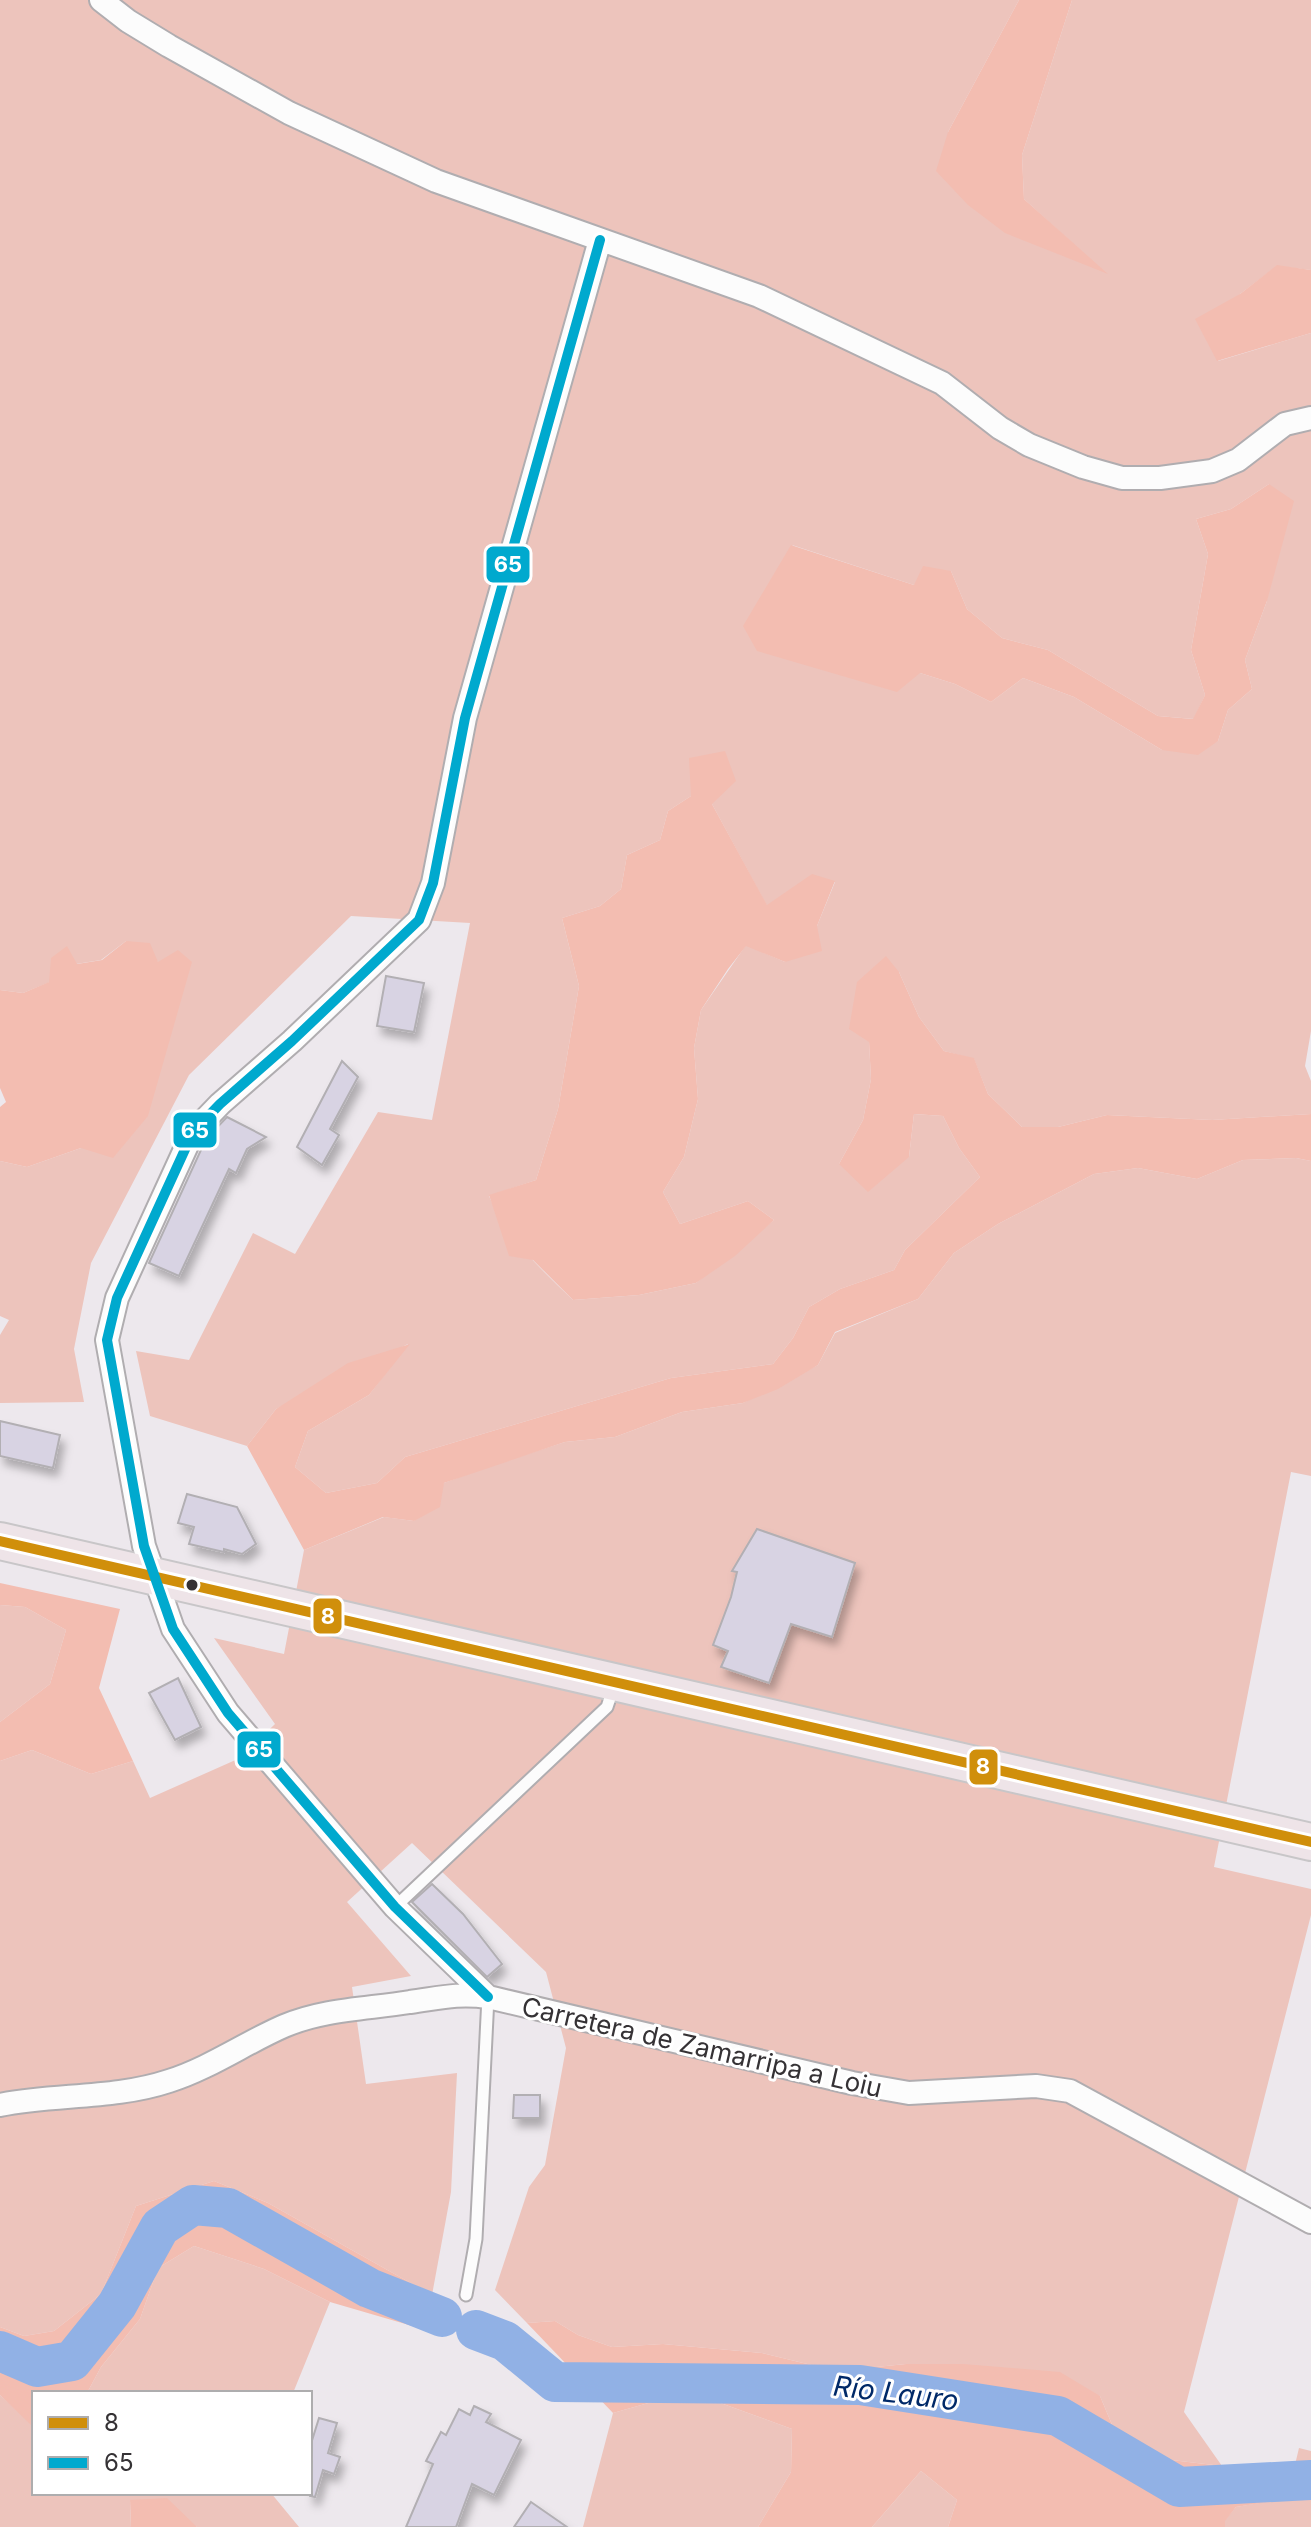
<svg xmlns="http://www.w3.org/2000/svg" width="1311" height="2527" font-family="Inter,sans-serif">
<defs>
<filter id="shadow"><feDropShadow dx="4.5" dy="8" stdDeviation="4" flood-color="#0004"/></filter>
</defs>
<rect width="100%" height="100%" fill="#ede8ed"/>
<path fill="#edc4bc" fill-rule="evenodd" d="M0 0H1019L948 132 1105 273 1024 199 1022 155 1072 0H1311V270L1277 266 1240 294 1218 361 1311 333V1031L1305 1066 1311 1081V1114L1212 1120 1107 1115 1058 1127H1022L988 1094 974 1059 944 1051 919 1017 899 972 869 1042 871 1079 863 1120 839 1164 909 1157 914 1114 943 1116 959 1148 980 1177 905 1250 894 1270 840 1289 809 1307 793 1338 773 1364 671 1378 405 1457 377 1483 326 1493 295 1467 308 1431 369 1395 408 1344 276 1409 247 1446 150 1416 136 1351 189 1360 253 1233 295 1254 378 1112 432 1120 470 923 351 916 189 1075 91 1263 74 1349 84 1402 0 1403V1335L9 1320 0 1316V1161L27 1167 81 1148 158 962 126 941 101 960 76 964 50 982 23 993 0 990ZM1269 484 1267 601 1245 660 1252 689 1228 710 1218 741 1162 750 1074 697 1023 678 991 702 955 684 920 673 792 545 914 585 951 571 967 609 1002 638 1048 650 1158 716 1194 719 1205 695 1191 650 1208 554 1196 519 1231 509ZM691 796 712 804 767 906 790 891 835 882 817 926 785 962 746 945 701 1010 694 1048 698 1099 684 1157 663 1192 680 1224 748 1201 774 1220 696 1283 639 1295 573 1300C541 1269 506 1238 489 1196L536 1180 558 1109 579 986 562 918 600 906 621 889 627 855 660 840 668 811Z
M1296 1158 1311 1161V1476L1291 1472 1214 1867 1311 1889V1915L1184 2412 1222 2466 1146 2457 1113 2427 1100 2396 906 2364 836 2371 762 2353 663 2344 612 2347 578 2335 555 2321 527 2323 495 2290 529 2187 545 2165 566 2048 546 1972 412 1843 347 1902 411 1976 352 1987 366 2084 457 2073 451 2192 432 2295 268 2203 214 2181 136 2206 101 2294 54 2331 24 2336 0 2327V1761L32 1750 91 1774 133 1761 150 1798 240 1758 275 1724 214 1638 284 1654 304 1550 384 1517 414 1521 444 1483 484 1468 565 1442 615 1437 682 1412 743 1403 818 1365 835 1333 918 1299 954 1253 998 1224 1094 1174 1138 1168 1197 1179 1243 1160Z
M0 1605 25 1607 66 1630 50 1684 0 1722Z
M194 2246 264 2269 330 2302 293 2393H87L101 2367 140 2319 158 2268Z
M0 2395 34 2426V2493H271L299 2527H197L130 2500 131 2527H0Z
M659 2400 715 2401 792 2429 791 2472 758 2527H583L613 2413Z
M1299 2448 1311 2451V2527H1225L1224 2521 1236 2507 1287 2498Z
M921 2471 957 2500 948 2527H872Z"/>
<path fill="#f3bdb1" d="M1019 0H1072L1022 155 1024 199 1108 274 1005 233 968 205 936 171 948 132Z
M1277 265 1311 270V333L1217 361 1195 319 1240 294Z
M1269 484 1294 501 1267 601 1245 660 1252 689 1228 710 1218 741 1198 755 1162 750 1074 697 1023 678 991 702 955 684 920 673 897 692 757 651 743 626 791 545 914 585 923 566 951 571 967 609 1002 638 1048 650 1158 716 1193 719 1205 695 1191 650 1208 554 1196 519 1231 509Z
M725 751 736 781 712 804 767 905 812 874 835 881 817 926 822 951 785 962 746 946 728 969 701 1010 694 1048 698 1099 684 1157 663 1192 680 1224 748 1201 774 1220 735 1256 696 1283 639 1295 573 1300 533 1260 509 1256 489 1195 536 1180 558 1109 579 986 562 918 600 906 621 889 627 855 660 840 668 811 691 796 689 758Z
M126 941 150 943 158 962 178 950 192 962 148 1116 113 1158 81 1148 27 1167 0 1161V1107L6 1102 0 1088V990L23 993 49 982 51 958 67 946 77 964 102 960Z
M886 956 899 972 919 1017 944 1051 974 1058 988 1094 1022 1127H1058L1107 1115 1212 1120 1311 1114V1161L1296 1158 1243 1160 1197 1179 1138 1168 1094 1174 998 1224 954 1253 918 1299 835 1332 818 1365 778 1389 743 1403 682 1412 615 1437 565 1442 444 1483 440 1507 414 1521 383 1517 304 1550 247 1446 276 1409 348 1363 410 1344 369 1395 308 1431 295 1467 326 1493 377 1483 405 1457 671 1378 773 1364 793 1338 809 1307 840 1289 894 1270 905 1250 980 1177 959 1148 943 1116 914 1114 909 1157 868 1192 839 1164 863 1120 871 1079 869 1042 849 1029 857 982Z
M0 1583 120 1609 99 1688 133 1761 91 1774 32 1750 0 1761V1722L50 1684 66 1630 25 1607 0 1605Z
M214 2181 268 2203 432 2295 426 2330 330 2302 264 2269 194 2246 158 2268 140 2319 101 2367 87 2393H34V2426H32L0 2395V2327L24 2336 54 2331 101 2294 136 2206Z
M555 2321 578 2335 612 2347 663 2344 762 2353 836 2371 906 2364H963L1060 2372 1100 2396 1113 2427 1146 2457 1222 2466 1238 2490 1287 2499 1236 2507 1225 2521V2527H948L957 2500 921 2471 872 2527H758L791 2472 792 2429 715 2401 659 2400 613 2413 527 2323Z
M167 2498 197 2527H131L130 2500Z"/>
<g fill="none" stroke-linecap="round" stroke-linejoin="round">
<path stroke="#91b1e5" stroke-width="40" d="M476 2330 505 2341 555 2382 860 2385 1058 2416 1179 2487 1311 2480
M0 2351 37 2367 72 2361 117 2305 160 2227 193 2205 228 2208 369 2288 442 2317"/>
</g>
<path fill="#d8d3e3" stroke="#b2afb3" stroke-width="2" filter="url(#shadow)" d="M386 976 424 983 414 1032 377 1026Z
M342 1061 358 1077 330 1129 339 1135 322 1165 297 1147Z
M227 1117 266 1137 247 1149 236 1173 229 1169 179 1276 149 1263 206 1139Z
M0 1421 60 1435 53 1468 0 1456Z
M187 1494 237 1507 256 1544 242 1554 224 1549V1552L189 1544 194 1527 178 1523Z
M757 1529 855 1563 832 1637 791 1624 769 1683 721 1667 728 1651 713 1645 731 1597 737 1572 732 1571Z
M178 1678 201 1727 175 1740 149 1693Z
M432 1884 463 1914 502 1964 487 1977 412 1902Z
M514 2095H540V2118H513Z
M474 2406 491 2414 486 2422 521 2440 494 2495 472 2484 456 2527H406L433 2464 426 2461 441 2432 446 2435 459 2409 470 2415Z
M319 2418 337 2423 328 2453 340 2457 334 2474 323 2470 315 2497 310 2496V2447Z
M531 2502 567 2527H514Z"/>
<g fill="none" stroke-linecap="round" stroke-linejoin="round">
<defs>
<path id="service" d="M395 1907 607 1707 614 1686
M466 2295 476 2239 488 1997"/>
<path id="minor" d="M101 0 128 21 169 46 289 113 436 181 759 296 942 383 1000 428 1029 445 1083 467 1122 478H1160L1212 471 1238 460 1285 424 1311 418
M488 1997 395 1907 228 1713 173 1629 144 1546 107 1340 117 1298 193 1132 220 1104 292 1041 419 920 433 883 465 718 600 240
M0 2105C55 2094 115 2099 169 2081 210 2068 245 2043 284 2026 324 2009 367 2009 410 2002 440 1998 457 1993 488 1997L852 2083 909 2093 1036 2086 1070 2091 1311 2222"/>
<path id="primary" d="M0 1541 1311 1842"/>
</defs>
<use href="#service" stroke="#b0adb0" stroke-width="15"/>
<use href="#minor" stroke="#b0adb0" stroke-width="26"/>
<use href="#primary" stroke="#c8c6c8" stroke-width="40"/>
<use href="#service" stroke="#fcfcfc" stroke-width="11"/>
<use href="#minor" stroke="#fcfcfc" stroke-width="22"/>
<use href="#primary" stroke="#eee4e8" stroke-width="36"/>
<defs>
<path id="bus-1" d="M0 1541 1311 1842"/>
<path id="bus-2" d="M488 1997 395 1907 228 1713 173 1629 144 1546 107 1340 117 1298 193 1132 220 1104 292 1041 419 920 433 883 465 718 600 240"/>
</defs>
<use href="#bus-1" stroke="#fff" stroke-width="16"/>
<use href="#bus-2" stroke="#fff" stroke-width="16"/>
<use href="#bus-1" stroke="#d08f0b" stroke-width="10"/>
<use href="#bus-2" stroke="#00a9ce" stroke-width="10"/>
</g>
<circle fill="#353235" stroke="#fff" stroke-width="3" cx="192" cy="1585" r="7"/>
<g text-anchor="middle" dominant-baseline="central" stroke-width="6" stroke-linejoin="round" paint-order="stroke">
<g font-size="26" fill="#353235" stroke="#fff">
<text transform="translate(702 2047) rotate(13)">Carretera de Zamarripa a Loiu</text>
</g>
<g font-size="28" font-style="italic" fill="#002968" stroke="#fff">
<text transform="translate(896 2393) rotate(7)">Río Lauro</text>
</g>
</g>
<g stroke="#fff" stroke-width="3">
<rect x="485" y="545" width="46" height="39" rx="8" fill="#00a9ce"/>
<rect x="172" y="1111" width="46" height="38" rx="8" fill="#00a9ce"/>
<rect x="312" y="1597" width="31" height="38" rx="8" fill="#d08f0b"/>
<rect x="236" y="1730" width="46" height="39" rx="8" fill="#00a9ce"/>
<rect x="968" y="1748" width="31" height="38" rx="8" fill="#d08f0b"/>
</g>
<g font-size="22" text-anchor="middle" font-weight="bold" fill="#fff">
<text x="508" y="572">65</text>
<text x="195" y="1138">65</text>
<text x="328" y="1624">8</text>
<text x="259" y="1757">65</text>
<text x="983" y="1774">8</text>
</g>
<rect x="32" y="2391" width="280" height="104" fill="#ffffff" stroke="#aeadae" stroke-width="2"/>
<rect x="48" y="2417" width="40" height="12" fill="#d08f0b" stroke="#aeadae" stroke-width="2"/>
<text x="104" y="2431" font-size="24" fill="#353235">8</text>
<rect x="48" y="2457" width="40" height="12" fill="#00a9ce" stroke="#aeadae" stroke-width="2"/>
<text x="104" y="2471" font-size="24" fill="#353235">65</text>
</svg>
